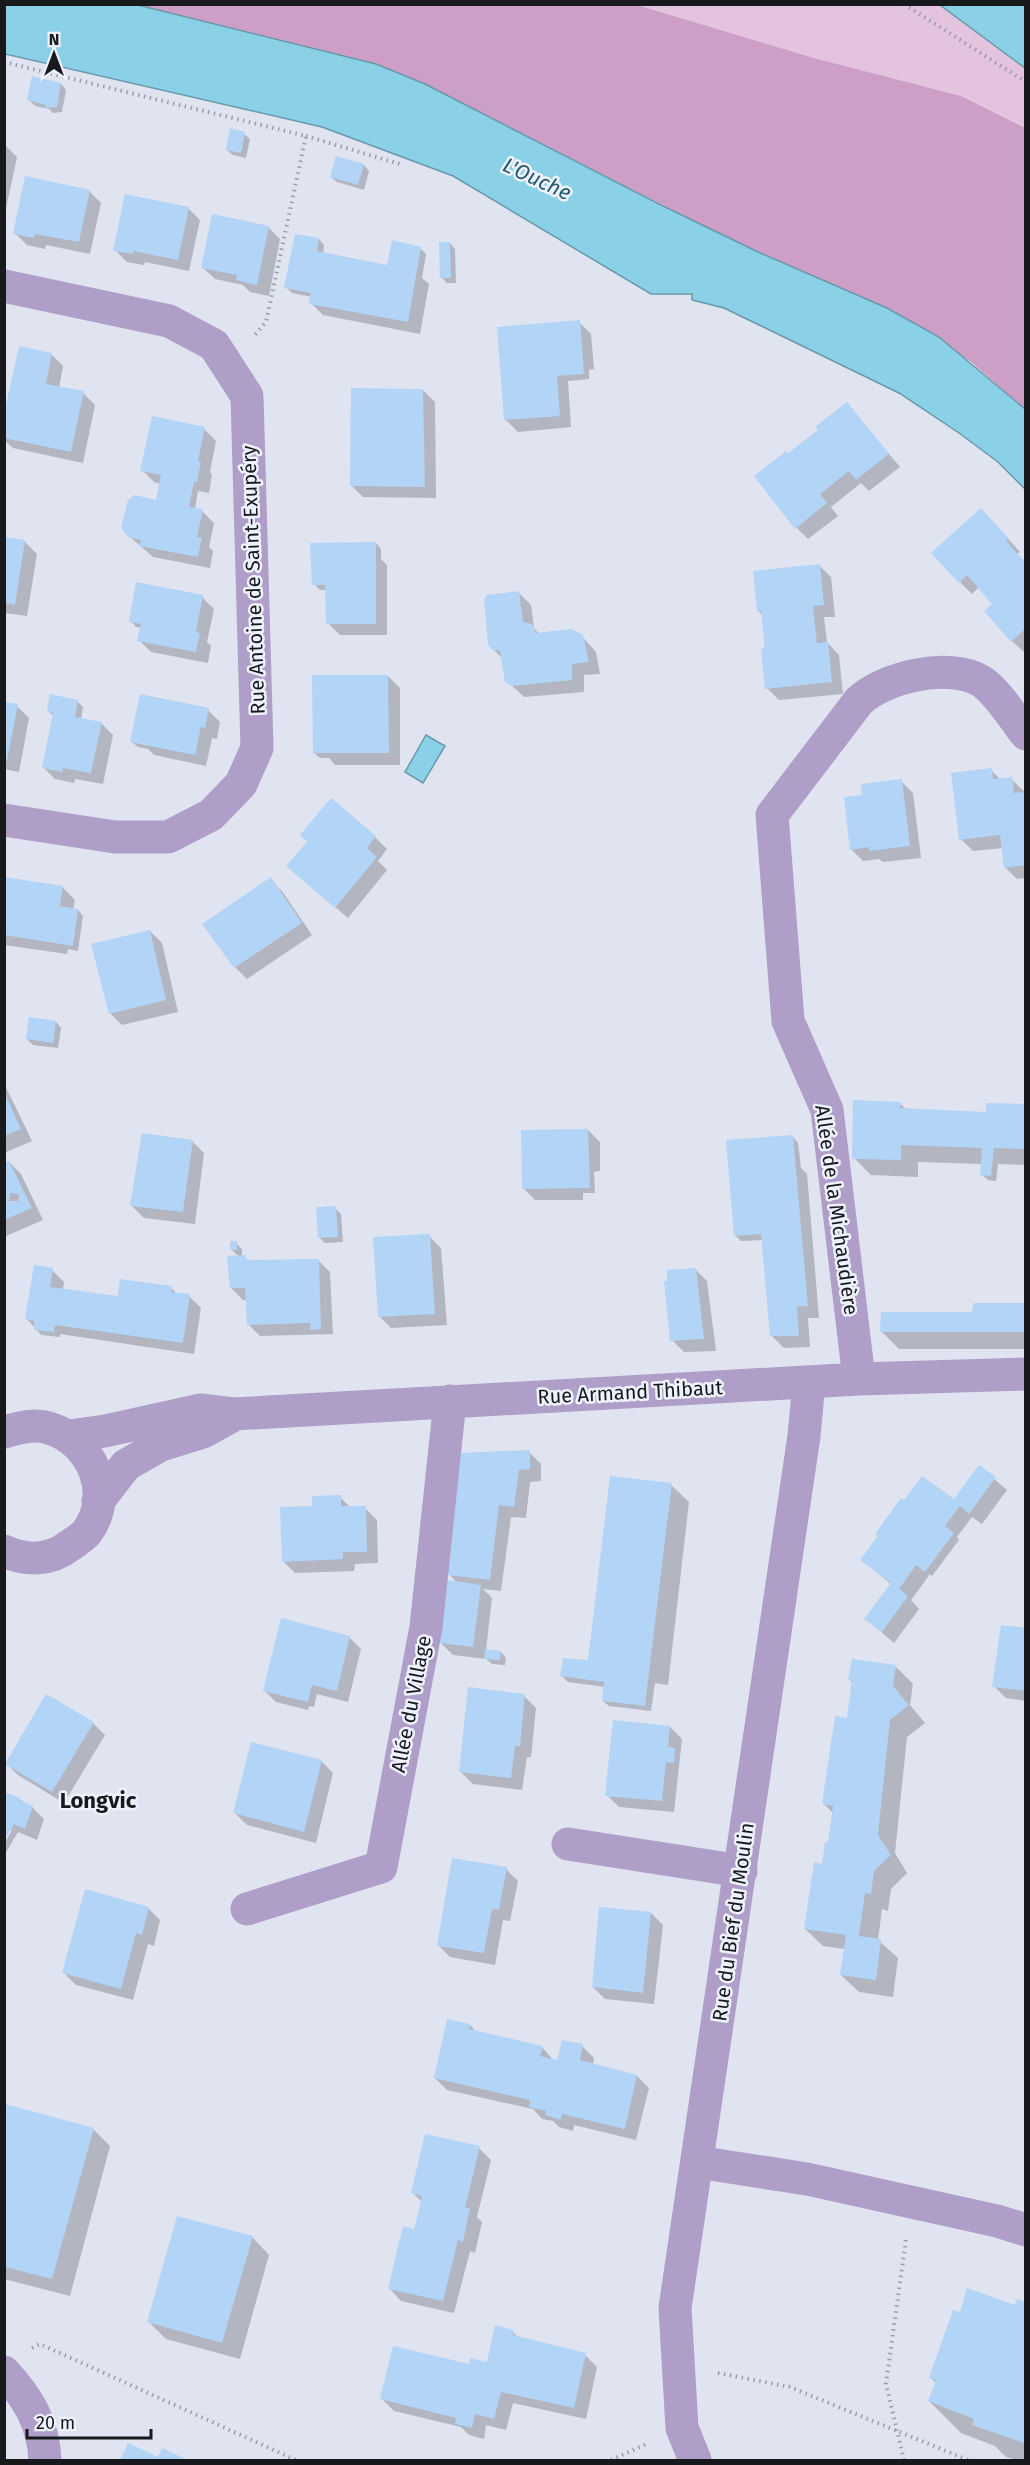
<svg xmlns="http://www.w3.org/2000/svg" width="1030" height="2465" font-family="'Fira Sans',sans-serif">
<rect width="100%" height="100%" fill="#e0e3f0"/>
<path fill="#e3c3de" d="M637 5H940L1025 68V128L961 96 814 58Z"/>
<path fill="#cd9ec6" d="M134 5H637L814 58 961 96 1025 128V409L970 361 425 84Z"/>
<path fill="#8ad0e7" stroke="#6899aa" stroke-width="1.5" d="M5 4 138 5 376 64 425 84 663 206 758 252 887 308 939 337 1025 409V489L998 462 959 433 899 393 724 308 692 300V294H651L453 176 322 127 5 54Z
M940 5H1025V68Z
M426 735 445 746 423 783 405 772Z"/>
<path fill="#0003" d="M61 84 66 90 62 112 53 113 49 109 35 106 29 100Z
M244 134 250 139 246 158 233 155 227 150Z
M4 144 17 157 4 218Z
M364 165 369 171 364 190 337 182 331 177Z
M89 191 101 203 90 254 46 245 45 249 27 245 15 233Z
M188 208 200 220 189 271 145 262 144 265 127 262 115 250Z
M268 227 280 239 269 296 250 292 243 285 215 279 203 268Z
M319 239 324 245 323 254 389 267 420 248 426 254 422 278 429 284 420 334 323 315 311 303 312 297 292 293 286 287Z
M450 243 455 249 456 283H447L441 277Z
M579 322 591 334 594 369 589 370V379L568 381 571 427 518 432 506 420Z
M51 354 63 366 59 388 83 393 95 405 83 463 13 448 4 440V421Z
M423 390 435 402 436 498 363 497 351 485Z
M847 404 900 467 869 491 861 483 831 507 838 516 808 539 797 528 788 455 820 430Z
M204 429 216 441 210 472 212 475 209 493 198 491 195 509 202 511 214 523 209 547 213 551 210 568 153 557 129 536 161 502V484L154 482 142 470Z
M993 522 1020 552 1017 554 1026 564V651L1024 652 1012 641 994 604 979 587 972 594 960 582Z
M4 538 25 542 37 554 27 616 4 613Z
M376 543 381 549V559L387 565V635H340L328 623 327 590H320L314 584Z
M819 565 831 577 835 617H824L827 642 839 655 843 694 779 700 767 688 763 615 758 611Z
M519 593 531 605 534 628 539 634 579 633 596 652 600 674 584 675V692L524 697 507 681 503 659 492 648Z
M202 597 214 609 207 642 211 646 208 663 151 652 139 640 142 628 136 627 131 621Z
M388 676 400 688V765H335L329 758H320L314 753Z
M77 701 83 707 81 719 101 723 113 735 103 784 75 779 74 783 55 779 43 767 54 716 48 711Z
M4 703 17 706 29 718 19 772 4 769Z
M208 710 220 722 217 739 212 738 206 766 154 755 148 749 138 747 132 742Z
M991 770 1001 780 1011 779 1026 793V878L1017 879 1005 867 1003 848 973 851 961 839Z
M901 781 913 793 921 858 883 862 879 859 863 861 851 849Z
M375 837 387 849 378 861 387 870 348 918 300 877Z
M4 879 63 888 75 900 73 910H78L83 916 78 951 68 949 67 954 4 945Z
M270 879 282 891 312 935 247 979 235 967Z
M150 931 162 943 178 1012 122 1025 110 1013Z
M56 1022 61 1028 58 1048 33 1045 27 1039Z
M4 1083 32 1141 4 1153Z
M900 1104 906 1109 987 1114 1026 1106V1165L998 1164 996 1181 988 1180 982 1175 983 1164 918 1162V1177L871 1175 854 1158Z
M588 1130 600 1142V1171L594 1172 595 1193H583V1200H535L523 1188Z
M793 1137 798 1143 801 1168 807 1174 819 1318H808L810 1347 784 1348 772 1336 763 1240 741 1241 735 1235Z
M192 1141 204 1153 195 1224 144 1218 132 1206Z
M9 1162 21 1174 43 1220 4 1237V1164Z
M335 1208 341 1214 343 1242 325 1243 319 1237Z
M429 1236 441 1248 447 1325 391 1328 379 1316Z
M236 1243 242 1249V1257L250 1261 318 1260 330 1272 333 1334 260 1336 248 1324 247 1300H243L231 1288 239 1257 231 1249Z
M695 1269 707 1281 716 1351 684 1352 672 1340Z
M52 1270 64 1282 63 1290 119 1298 171 1288 177 1294 189 1296 201 1308 194 1354 60 1334V1337L41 1335 27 1319Z
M1026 1304V1349H899L882 1332Z
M529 1452 541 1464V1481L530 1482 526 1518 511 1517 501 1591 483 1589 492 1598 486 1650 501 1652 506 1658 505 1665 492 1664 486 1659 453 1655 441 1643 457 1583 449 1574Z
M980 1467 1007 1490 982 1524 972 1517 957 1537 959 1540 932 1576 929 1574 928 1577 911 1600 919 1609 894 1643 866 1619 892 1585 875 1571 905 1502 954 1501Z
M671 1485 689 1502 668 1685 655 1683 651 1711 609 1706 603 1701 605 1687 568 1682 562 1676 592 1663Z
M340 1497 351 1508H365L377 1520 378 1563 355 1564 354 1571 295 1573 283 1561 314 1507Z
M1026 1630V1701L1006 1698 994 1686Z
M349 1637 361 1649 348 1702 317 1694 314 1707 309 1706 308 1710 276 1702 264 1690Z
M896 1667 913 1684 910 1705 925 1723 907 1737 895 1853 907 1873 891 1889 888 1911 882 1909 878 1940 898 1958 893 1997 859 1992 841 1975 845 1949 823 1946 805 1929 830 1845 834 1814 824 1804 848 1719 853 1683 850 1680Z
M524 1696 536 1708 531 1757H527L522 1790 473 1784 461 1772Z
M93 1723 105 1735 64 1803 18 1775 7 1764Z
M670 1727 682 1739 674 1812 619 1807 607 1795Z
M321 1761 333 1773 316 1843 247 1825 235 1813Z
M19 1799 32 1807 44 1819 37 1840 18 1832 4 1856V1844L12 1830H9Z
M506 1869 518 1881 510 1921 503 1920 495 1965 450 1957 438 1945Z
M148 1908 160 1920 154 1946 148 1944 133 2000 76 1985 64 1973Z
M651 1913 663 1925 654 2004 605 1999 593 1987Z
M470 2025 476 2032 542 2047 554 2061 558 2062 582 2046 594 2058 593 2065 637 2076 649 2088 636 2140 574 2125 573 2131 559 2127 553 2121 542 2119 533 2109 447 2090 435 2078Z
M4 2106 93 2129 110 2146 70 2296 4 2279Z
M479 2148 491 2160 477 2217 482 2222 475 2253 470 2251 454 2313 401 2301 390 2289 415 2231 422 2202 413 2193Z
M252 2237 269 2255 240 2359 166 2339 149 2322Z
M1026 2304V2460H1017L1006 2457 995 2446 961 2433 929 2401 936 2383 931 2378 961 2314Z
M512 2331 519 2338 585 2355 597 2367 586 2419 513 2403 506 2430 486 2425 484 2439 469 2435 461 2427 394 2411 382 2399 470 2365 488 2364Z
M129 2445 158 2459 163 2450 185 2460H122Z"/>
<path fill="#b1d4f7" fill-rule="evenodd" d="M32 76 61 83 57 107 45 108 46 105 27 100Z
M230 128 245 132 241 153 226 150Z
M336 156 364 164 358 185 330 177Z
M25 176 90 190 79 242 35 234 34 238 13 234Z
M125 194 189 207 178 260 133 251V254L113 251Z
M212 214 269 226 257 285 236 280 237 275 201 268Z
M295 234 319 238 317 251 387 265 392 240 421 247 408 322 309 304 311 293 284 288Z
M439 242H450L451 278H440Z
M580 320 584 374 557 376 560 416 504 420 497 327Z
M19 346 52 353 46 384 84 391 71 452 4 438V414Z
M351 388 423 389 425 487 350 486Z
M847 402 889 454 856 480 849 471 820 494 827 503 795 529 754 476 786 451 788 453 818 430 815 427Z
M152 416 205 427 198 461 201 462 197 482H194L189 507 203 509 197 537 202 538 198 557 139 546 141 540 128 537 121 527 128 500 135 495 156 500 161 475 140 471Z
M981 508 1009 539 1006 541 1026 563V628L1011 642 984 611 992 604 967 575 959 583 931 553Z
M4 537 25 540 15 605 4 603Z
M376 542V624H326L325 585H312L310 543Z
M820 564 824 605 813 606 817 643 828 642 832 682 765 689 761 649 765 648 761 611H757L753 571Z
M136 582 203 595 196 632 200 633 196 652 137 641 141 624 129 622Z
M519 591 523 622 532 624 536 633 571 629 583 635 589 662 572 664V680L511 686 505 682 500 651 491 649 488 644 484 600 487 595Z
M312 675H388L389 753H313Z
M50 694 78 700 75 717 102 722 91 773 63 768 62 772 42 768 53 713 47 711Z
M140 694 209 708 205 728 201 727 195 755 130 742Z
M4 702 18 704 7 761 4 760Z
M992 768 993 779 1012 777 1014 793 1026 792V865L1004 868 1000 835 959 840 951 773Z
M902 779 910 846 869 851V847L850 850 844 797 862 795 861 784Z
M331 798 376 836 367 848 377 857 335 908 286 866 307 842 300 835Z
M4 877 63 886 60 906 78 909 73 946 4 935Z
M271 877 302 923 234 968 202 924Z
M150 930 166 1000 109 1014 91 944Z
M29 1017 56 1021 53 1043 26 1039Z
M4 1092 21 1129 4 1136Z
M853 1100 901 1102 900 1108 986 1112V1103L1026 1104V1149L994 1148 991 1176 980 1175 982 1148 901 1145V1160L852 1159Z
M588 1129 590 1188 522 1189 521 1130Z
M142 1133 193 1140 183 1212 130 1206Z
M793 1135 808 1306 797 1307 799 1336H770L761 1234 734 1236 726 1140Z
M9 1161 32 1208 4 1220V1163ZM10 1193 19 1194 18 1201H9Z
M336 1206 338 1237 318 1238 316 1207Z
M430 1234 435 1314 378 1317 373 1237Z
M230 1241H237V1250H230Z
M246 1255V1260L319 1259 321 1329 310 1330V1323L247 1325 245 1288H230L227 1256Z
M34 1265 53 1268 50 1287 118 1296 120 1279 172 1286 171 1292 190 1294 183 1343 55 1325 54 1332 34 1330V1321L25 1319Z
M696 1268 704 1339 670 1341 664 1281H667V1270Z
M974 1303H1026V1332H880L881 1312H972Z
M530 1450V1469L519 1470 514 1507 499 1505 490 1580 447 1575 461 1453Z
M979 1465 996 1477 969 1514 960 1506 945 1526 954 1533 925 1572 916 1565 899 1589 908 1596 882 1632 864 1619 891 1583 860 1560 878 1536 875 1534 901 1498 904 1500 922 1476 954 1499Z
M610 1476 672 1483 645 1706 602 1701 604 1682 560 1676 563 1658 588 1660Z
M341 1495V1506H366L367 1552H343V1559L282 1562 280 1507 312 1506V1496Z
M447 1580 481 1585 473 1647 439 1643Z
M281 1618 350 1636 337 1691 312 1685 308 1702 263 1691Z
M1001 1625 1026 1628V1691L992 1687Z
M485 1649 501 1651 500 1660 484 1659Z
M852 1659 896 1665 893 1686 909 1705 890 1720 878 1835 891 1855 874 1871 871 1894 865 1893 859 1936 881 1939 876 1980 840 1975 846 1935 804 1929 814 1862 822 1864 825 1842 828 1843 833 1806 822 1804 835 1716 847 1718 852 1680H848Z
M468 1687 525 1694 520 1746H515L511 1778 459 1772Z
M46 1694 94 1722 52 1792 5 1764Z
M613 1720 670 1726 668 1747 675 1748 674 1763 666 1762 662 1801 605 1796Z
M251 1742 322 1760 304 1832 233 1813Z
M4 1792 20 1798V1800L33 1806 25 1829 14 1824 4 1841Z
M452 1858 507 1867 499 1910 492 1909 484 1953 437 1946Z
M85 1889 149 1907 142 1935 136 1933 121 1989 62 1973Z
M599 1907 651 1912 643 1993 592 1987Z
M447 2019 470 2024 469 2029 543 2046 540 2056 557 2060 562 2040 583 2044 580 2060 637 2075 625 2129 562 2114 561 2120 545 2115 546 2111 529 2107 530 2100 434 2078Z
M5 2104 94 2128 52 2279 5 2267Z
M425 2134 480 2146 465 2208H470L463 2242 458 2240 443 2301 388 2289 403 2226 414 2229 418 2214 422 2196 411 2193Z
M177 2216 253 2236 222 2343 147 2322Z
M967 2288 1015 2305 1017 2299 1026 2302 1024 2443 972 2425 974 2419 928 2401 936 2380 929 2378 953 2310 960 2312Z
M495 2325 513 2330V2335L586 2353 574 2408 501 2392 494 2419 475 2414 472 2428 455 2424 456 2418 380 2399 393 2346 469 2364 470 2358 487 2362Z
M128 2443 158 2457 162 2448 188 2460H120Z"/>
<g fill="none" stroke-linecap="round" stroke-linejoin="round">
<path stroke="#9b9da7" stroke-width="4" stroke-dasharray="1.5 4.5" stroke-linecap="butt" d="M904 4 1026 82
M4 62 306 136 266 322 253 337
M306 136 403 165
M32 2348 40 2344 296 2460
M718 2373 790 2387 968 2460
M611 2460 649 2443
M904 2460 886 2384 906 2239"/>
<path stroke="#af9ec7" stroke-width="33" d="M4 286 169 321 214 345 247 396 257 748 241 784 211 815 168 837H115L4 820
M859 1379 827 1110 788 1021 772 815 859 701C884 677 949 662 981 681 997 691 1014 719 1026 734
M4 1432C19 1428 34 1423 49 1428 92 1441 115 1494 87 1532 83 1537 75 1542 69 1546 50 1561 26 1561 4 1551
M69 1436 105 1431 200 1410 234 1414 859 1379 1026 1374
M98 1501 126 1465 161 1445 203 1432 230 1417
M568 1844 741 1871
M247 1909 381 1867 426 1627 450 1401
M697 2162 807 2179 997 2221 1026 2230
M4 2372C29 2399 43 2423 45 2460
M695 2460 682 2428 675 2308 804 1436 809 1382"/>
</g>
<g text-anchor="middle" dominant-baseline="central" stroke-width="5" stroke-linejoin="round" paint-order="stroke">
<g font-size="20" fill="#18191d" stroke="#eef1fe">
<text transform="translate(253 580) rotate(-92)">Rue Antoine de Saint-Exupéry</text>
<text transform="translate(837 1210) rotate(82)">Allée de la Michaudière</text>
<text transform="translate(630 1392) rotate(-3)">Rue Armand Thibaut</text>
<text transform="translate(411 1704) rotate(-79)">Allée du Village</text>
<text transform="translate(733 1922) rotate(-82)">Rue du Bief du Moulin</text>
</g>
<g font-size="21" font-style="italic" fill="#215a6a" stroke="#eef1fe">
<text transform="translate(537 179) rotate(25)">L'Ouche</text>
</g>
<g font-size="22" font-weight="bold" fill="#18191d" stroke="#eef1fe">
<text x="98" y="1800">Longvic</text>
</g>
</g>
<rect width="1030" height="2465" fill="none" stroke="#18191d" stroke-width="12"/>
<g transform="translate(54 54)" stroke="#eef1fe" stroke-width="4.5" paint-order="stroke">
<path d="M0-4.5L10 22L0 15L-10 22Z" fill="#18191d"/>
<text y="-9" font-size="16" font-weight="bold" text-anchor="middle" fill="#18191d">N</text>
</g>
<path d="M27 2429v9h124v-9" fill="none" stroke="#18191d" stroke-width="3"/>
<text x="36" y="2429" font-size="18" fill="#18191d" stroke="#eef1fe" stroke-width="4.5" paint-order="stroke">20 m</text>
</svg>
